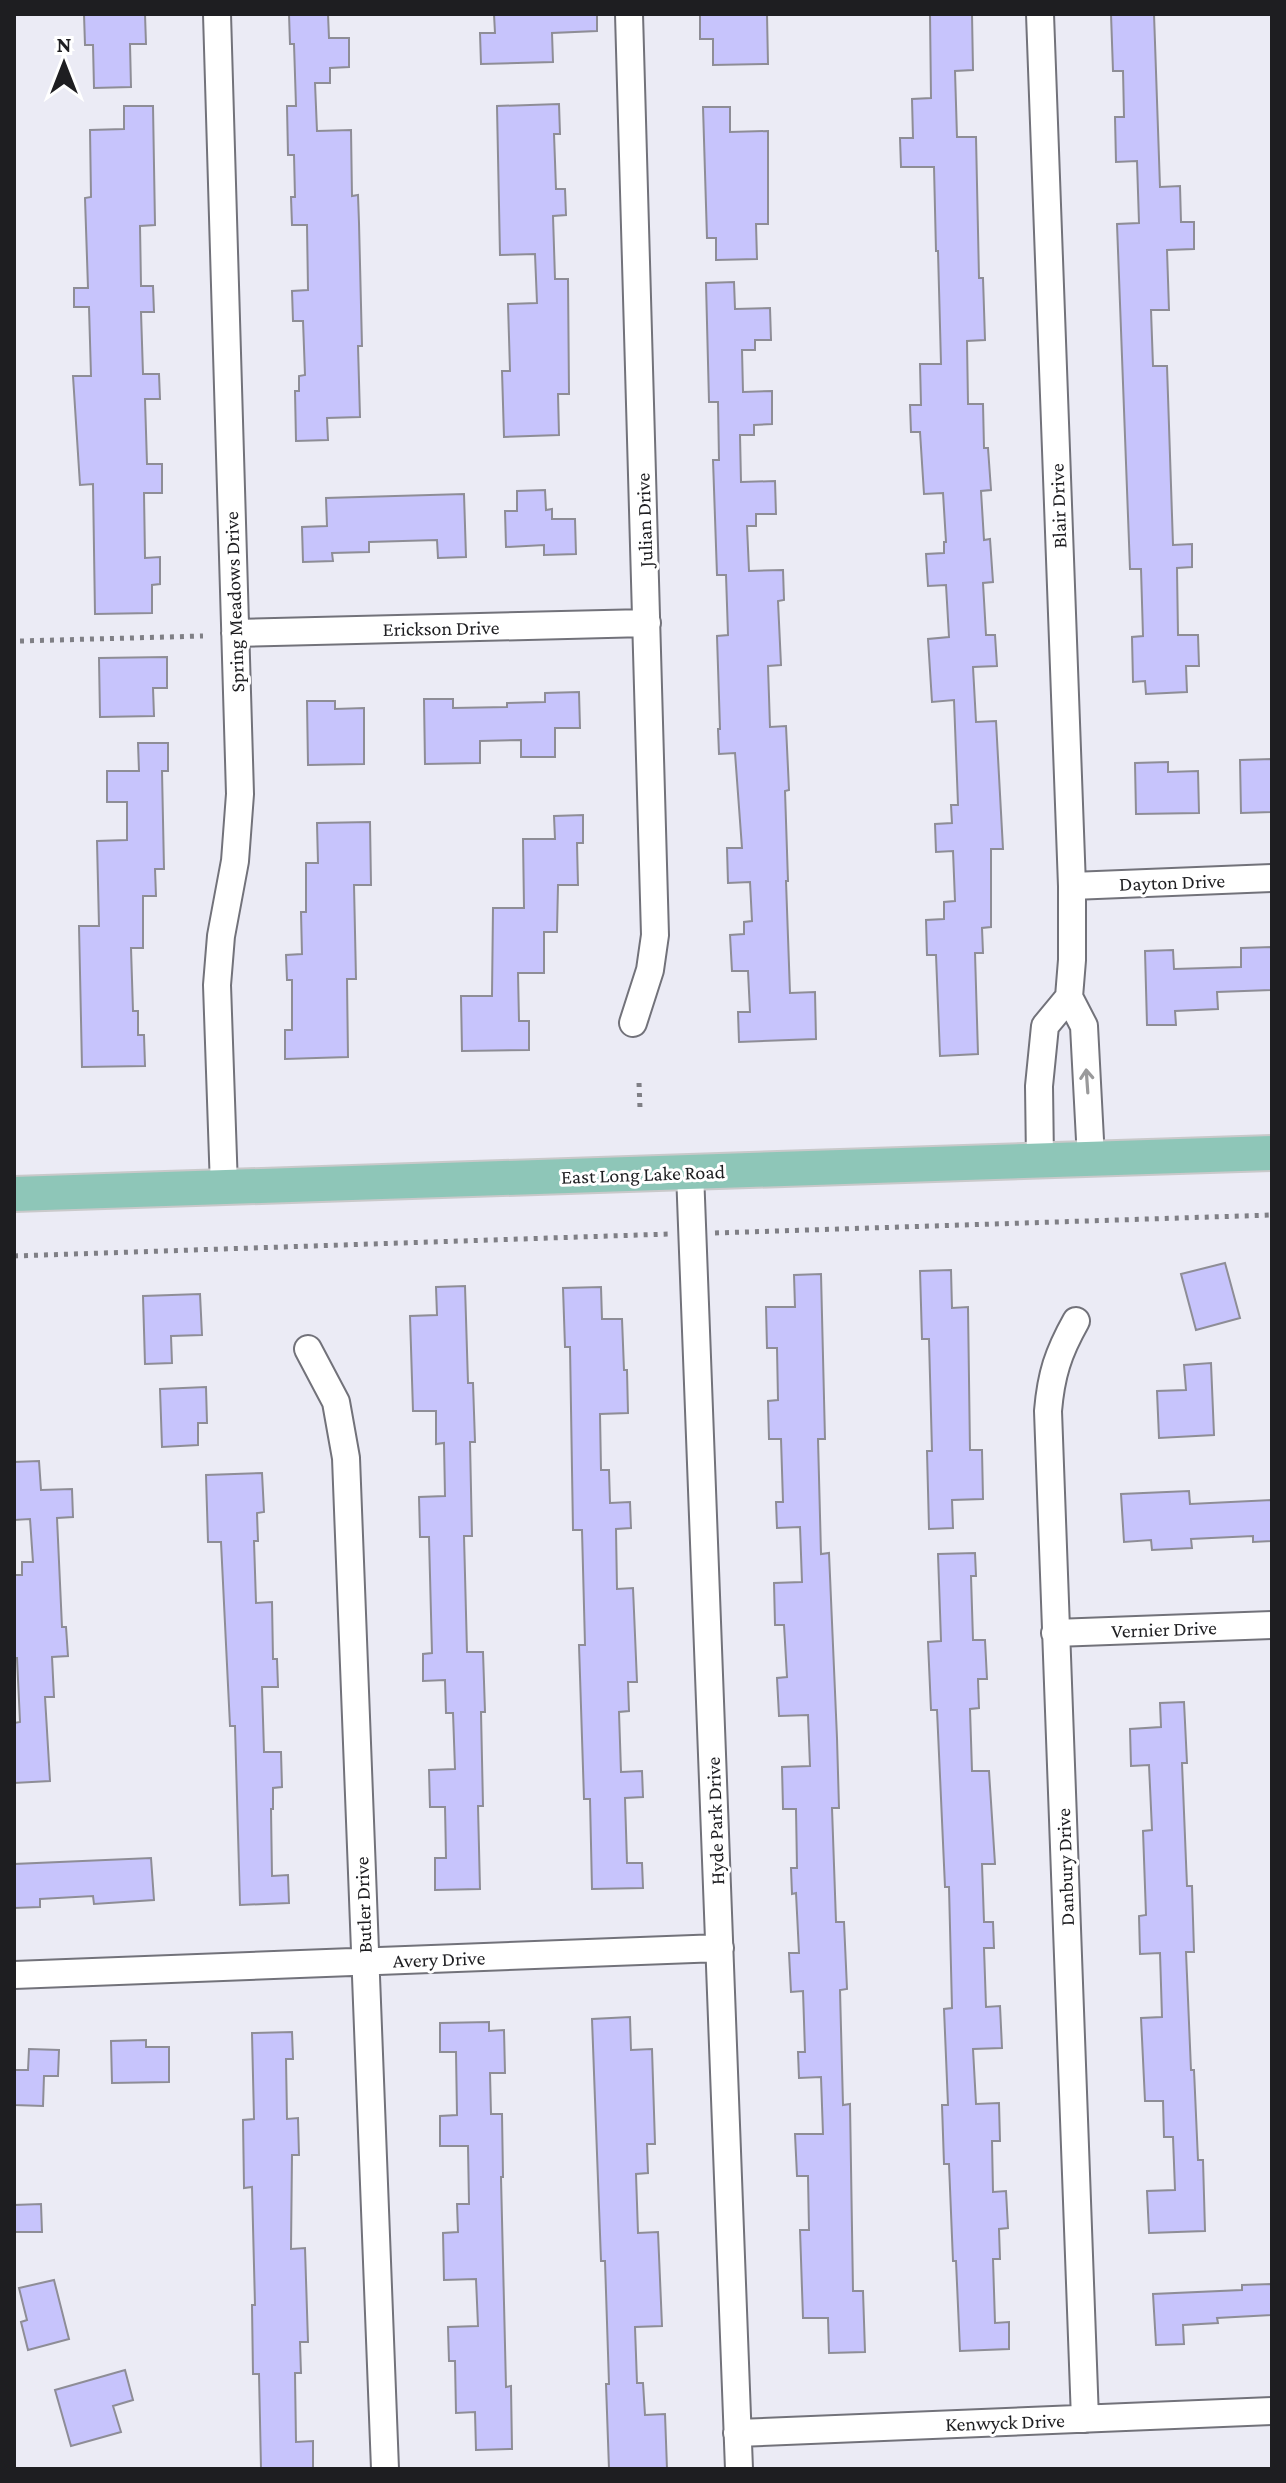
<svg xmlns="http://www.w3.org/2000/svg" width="1286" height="2483" font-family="'Crimson Pro',serif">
<rect width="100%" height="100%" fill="#ebebf5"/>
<path fill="#c7c4fc" stroke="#8e8d96" stroke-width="2" d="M84 14H145L146 44H130L131 87 94 88 93 45H85Z
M289 14H328L329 38H349V67L330 68V83H315L317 131 351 130 352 196 358 195 359 223 362 346H358L360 417 327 418 328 440 296 441 295 391H299V376L305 375 303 321H293L292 291 308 290 307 225H292L291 197H295L294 155H288L287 106H296L294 44H290Z
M494 14H597V31L552 33 553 62 481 64 480 33H495Z
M700 14H767L768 64 713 65V39H700Z
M930 14H972L973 70 955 71 957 137H976L979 278H983L985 340 967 341 968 404H983L984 448H988L991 490 981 491 984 540 990 539 993 582 983 583 986 635H995L997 666 973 667 976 722 996 721 1003 849H991V927L982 928 983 953H975L978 1054 940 1056 936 955H927L926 920 944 919V902L955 901 953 851 936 852 935 824 952 823 951 805H958L954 700 932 702 928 639 949 637 946 585 928 586 926 554 944 553V542H946L943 493 924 494 920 432H911L910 405H921L920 364H941L938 251H936L934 167H901L900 138H913L912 99 931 98Z
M1111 14H1154L1160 187 1180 186 1181 222H1194V249L1167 250 1169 310H1151L1153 366H1167L1173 545 1192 544V567L1177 568 1178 635H1198L1199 666H1186L1187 692 1146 694 1145 681 1133 682 1132 637 1143 636 1141 569H1130L1117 224 1139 223 1137 161 1116 162 1115 117H1124L1123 71H1113Z
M559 104 560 134H554L556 189H565L566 215 553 216 555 279H568L569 394H558L559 435 504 437 502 371H510L508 304 537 303 535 254 500 255 497 106Z
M124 106H153L155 225 140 226 141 286H153L154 312H141L143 374H159L160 399H145L147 464H162V493H144L145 558 160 557V584L152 585V613L95 614 93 484 80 485 73 376H91L89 307H74V288H88L85 198 91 197 90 130 124 129Z
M703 107H730V132L768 131V224H756L757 259 716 260V238H707Z
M734 282 735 309 770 308 771 340H755V350H742L743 392 772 391V424L754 425V435H740L741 482 775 481 776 514H756V526H747L749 571 783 570 784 600 778 601 781 665 768 666 770 727 786 726 789 790 785 791 788 881H786L790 993 815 992 816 1039 739 1042 738 1012H750L748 971H732L730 935 744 934V922L752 921 750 882 728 883 727 848H742L735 753 719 754 718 729H720L717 636 728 635 726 575H717L713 460H719L718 402H709L706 283Z
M545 490 546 510 552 509V519H575L576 554 544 555V545L506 547 505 511H517V491Z
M464 494 466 557 438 558 437 540 369 542V552L332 553 333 561 303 562 302 527 327 526 326 498Z
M167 657V688H153L154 716 100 717 99 658Z
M579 692 580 728H555V757H521V740L480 741V763L425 764 424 699H453V708L507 707V703L545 702V693Z
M307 701H335V709L364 708V764L308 765Z
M138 743H168V771H162L164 869H155L156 896H143V948H131L133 1011H138V1035H144L145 1066 82 1067 79 926H99L97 841 127 840V802H107V771H139Z
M1272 759V812L1241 813 1240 760Z
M1168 762V772L1198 771 1199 813 1136 814 1135 763Z
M583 815V843H577L578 885H558L557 932H544V973H518L519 1021H529V1050L462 1051 461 996H492L493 908H524L523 839H555L554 816Z
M370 822 371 885H354L356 979H347L348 1057 285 1059V1030H292V980H287L286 955 302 954 301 912H306V863H318L317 823Z
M1272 947V990L1217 992 1218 1009 1175 1011 1176 1025H1147L1145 951 1173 950 1174 969 1241 967V948Z
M1225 1263 1240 1318 1196 1330 1181 1274Z
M951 1270 952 1308 968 1307 970 1450H982L983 1499 952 1500 953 1528 929 1529 927 1451H932L929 1339H922L920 1271Z
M821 1274 825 1439H818L821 1554 829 1553 837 1738 839 1808H832L836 1922H844L847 1989 840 1990 843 2105 850 2104 853 2291H863L865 2352 829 2353 828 2318H803L800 2230H809L808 2176H797L795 2134H823L821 2077 799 2078 798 2052H805L803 1991 791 1992 789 1953H799L796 1893 792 1894 791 1868H797L796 1809H783L782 1767 810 1766 808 1715 779 1716 777 1678 787 1677 784 1625H775L774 1583 802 1582 800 1527 777 1528 776 1502H783L781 1439H769L768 1401 778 1400 777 1348H767L766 1307H795L794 1275Z
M465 1286 468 1383H473L475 1442H470L472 1536H464L467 1652H483L485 1712H481L483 1806H478L480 1889 435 1890V1858H446L445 1807H430L429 1770 455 1769 453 1713H446L445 1680 423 1681V1654L432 1653 429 1537H420L419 1497 445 1496 444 1443 436 1444V1411H413L410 1316 437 1315 436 1287Z
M601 1287 602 1319H622L624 1370H627L628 1413 600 1414 601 1470H609L610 1503 630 1502 631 1528 616 1529 617 1589 633 1588 637 1682H628L629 1711 619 1712 621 1772 642 1771 643 1797 625 1798 627 1863H642L643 1888 592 1889 590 1799H584L579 1645H585L582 1530H573L570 1347H565L563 1288Z
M200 1294 202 1335 171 1336 172 1363 145 1364 143 1296Z
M1211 1363 1214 1435 1159 1438 1157 1391 1186 1390 1184 1365Z
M206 1387 207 1423H198V1445L162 1447 160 1389Z
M39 1461 41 1490 72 1489 73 1517 57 1518 62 1627H66L68 1656 52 1657 54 1697H45L50 1781 14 1783V1723L20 1722 17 1658H14V1575H22V1562H33L30 1519 14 1520V1462Z
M262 1473 264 1512 257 1513 258 1541H254L256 1603 272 1602 273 1659H277L278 1687H262L264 1752H281L282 1787 273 1788V1809H271L272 1876 288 1875 289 1903 240 1905 235 1726H230L221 1542H208L206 1475Z
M1189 1491 1190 1504 1272 1500V1541L1253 1542V1536L1191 1539 1192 1548 1152 1550 1151 1540 1124 1542 1121 1494Z
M975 1553 976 1576H971L973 1640H985L987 1679H978L979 1708 970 1709 972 1771H989L995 1864H982L984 1922H993L994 1948H984L986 2007 1000 2006 1002 2048 973 2049 976 2104 999 2103 1000 2141H992L993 2192 1006 2191 1008 2228 999 2229 1000 2259H993L995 2323 1009 2322V2349L960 2351 956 2261H953L949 2164H944L942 2105H948L944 2009 952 2008 949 1887H945L937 1710H931L928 1642 941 1641 938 1554Z
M1184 1702 1187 1763H1182L1187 1886H1192L1194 1952H1186L1191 2070H1194L1198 2160H1203L1205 2231 1149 2233 1147 2191 1175 2190 1173 2137H1164L1163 2101H1145L1141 2018 1162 2017 1160 1953 1140 1954 1139 1916 1146 1915 1143 1831 1152 1830 1149 1765 1131 1766 1130 1729 1161 1727 1160 1703Z
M151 1858 154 1900 94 1904 93 1896 40 1899V1907L14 1908V1864Z
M630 2017 631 2050 652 2049 655 2144H647L648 2173 636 2174 638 2233 658 2232 662 2326 635 2327 637 2383H643L645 2415 665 2414 667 2469H609L606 2384H609L605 2261H601L592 2019Z
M489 2022V2031L504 2030 505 2073H490L491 2114H502L503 2177H501L506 2387 511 2386 512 2449 476 2450 475 2412 456 2413 455 2361H449L448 2327 478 2326 476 2279 444 2280 443 2233 458 2232 457 2204H469L468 2146H440V2116L457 2115 456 2052H440V2023Z
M292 2032 293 2059H286L287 2119 298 2118 299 2155H292L291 2249 305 2248 308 2342H300L301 2373H295L296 2442 313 2441V2469H261L259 2374H253L252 2305H255L252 2187 244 2188 243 2120 254 2119 252 2033Z
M146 2040V2047H169V2082L112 2083 111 2041Z
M29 2049 59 2050 58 2076H44L43 2106 14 2105V2070H28Z
M41 2204 42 2232H14V2205Z
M54 2280 69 2339 28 2350 21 2322 27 2320 19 2288Z
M1272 2284V2315L1217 2318 1218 2323 1183 2325 1184 2344 1156 2345 1153 2294 1242 2290V2285Z
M125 2370 133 2400 113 2406 121 2432 71 2446 55 2390Z"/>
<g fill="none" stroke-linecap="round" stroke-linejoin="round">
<defs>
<path id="minor" d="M217 14 240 794 235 861 221 936 217 985 224 1187
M629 14 655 935 650 970 633 1023
M1040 14 1072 886V960L1069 997
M235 633 647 623
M1072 886 1272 878
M1040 1160 1039 1086 1045 1026 1069 997 1084 1026 1091 1159
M690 1172 739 2469
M1076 1321C1058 1353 1051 1375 1048 1411L1085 2419
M308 1349 336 1402 346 1458 385 2469
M1055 1633 1272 1625
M14 1975 720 1948
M737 2433 1272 2411"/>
<path id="major" d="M14 1194 1272 1153"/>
</defs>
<use href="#minor" stroke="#72727a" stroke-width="30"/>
<use href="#major" stroke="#c9c9ca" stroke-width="38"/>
<path stroke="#7f7f85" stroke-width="5" stroke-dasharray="4 6" stroke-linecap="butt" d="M20 641 203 636
M639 1083 640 1108
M715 1233 1272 1215
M14 1256 669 1234"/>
<use href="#minor" stroke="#fff" stroke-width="26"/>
<use href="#major" stroke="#8ec6b8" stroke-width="34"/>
</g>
<defs><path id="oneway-shaft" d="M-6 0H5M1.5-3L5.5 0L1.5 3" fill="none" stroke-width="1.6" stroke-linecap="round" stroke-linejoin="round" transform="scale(2)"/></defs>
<use stroke="#9a9a9b" href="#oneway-shaft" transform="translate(1087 1081) rotate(-94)"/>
<g text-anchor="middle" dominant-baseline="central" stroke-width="6" stroke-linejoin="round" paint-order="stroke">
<g font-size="20" fill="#1e1e21" stroke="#fff">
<text transform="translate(1058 506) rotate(-92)">Blair Drive</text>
<text transform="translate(644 520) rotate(-92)">Julian Drive</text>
<text transform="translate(234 602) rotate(-92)">Spring Meadows Drive</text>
<text transform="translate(441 628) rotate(-1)">Erickson Drive</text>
<text transform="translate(1172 882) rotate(-2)">Dayton Drive</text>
<text transform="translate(643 1174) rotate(-2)">East Long Lake Road</text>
<text transform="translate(1164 1629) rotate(-2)">Vernier Drive</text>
<text transform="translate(715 1821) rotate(-92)">Hyde Park Drive</text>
<text transform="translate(1065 1867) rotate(-92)">Danbury Drive</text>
<text transform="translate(363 1905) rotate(-92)">Butler Drive</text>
<text transform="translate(439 1959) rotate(-2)">Avery Drive</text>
<text transform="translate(1005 2422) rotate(-2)">Kenwyck Drive</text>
</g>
</g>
<rect width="1286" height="2483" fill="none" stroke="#1e1e21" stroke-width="32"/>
<g transform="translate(64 64)" stroke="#ffffff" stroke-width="6" paint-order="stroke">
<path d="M0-6L14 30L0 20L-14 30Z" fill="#1e1e21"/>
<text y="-12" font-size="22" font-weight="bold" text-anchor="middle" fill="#1e1e21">N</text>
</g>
</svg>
